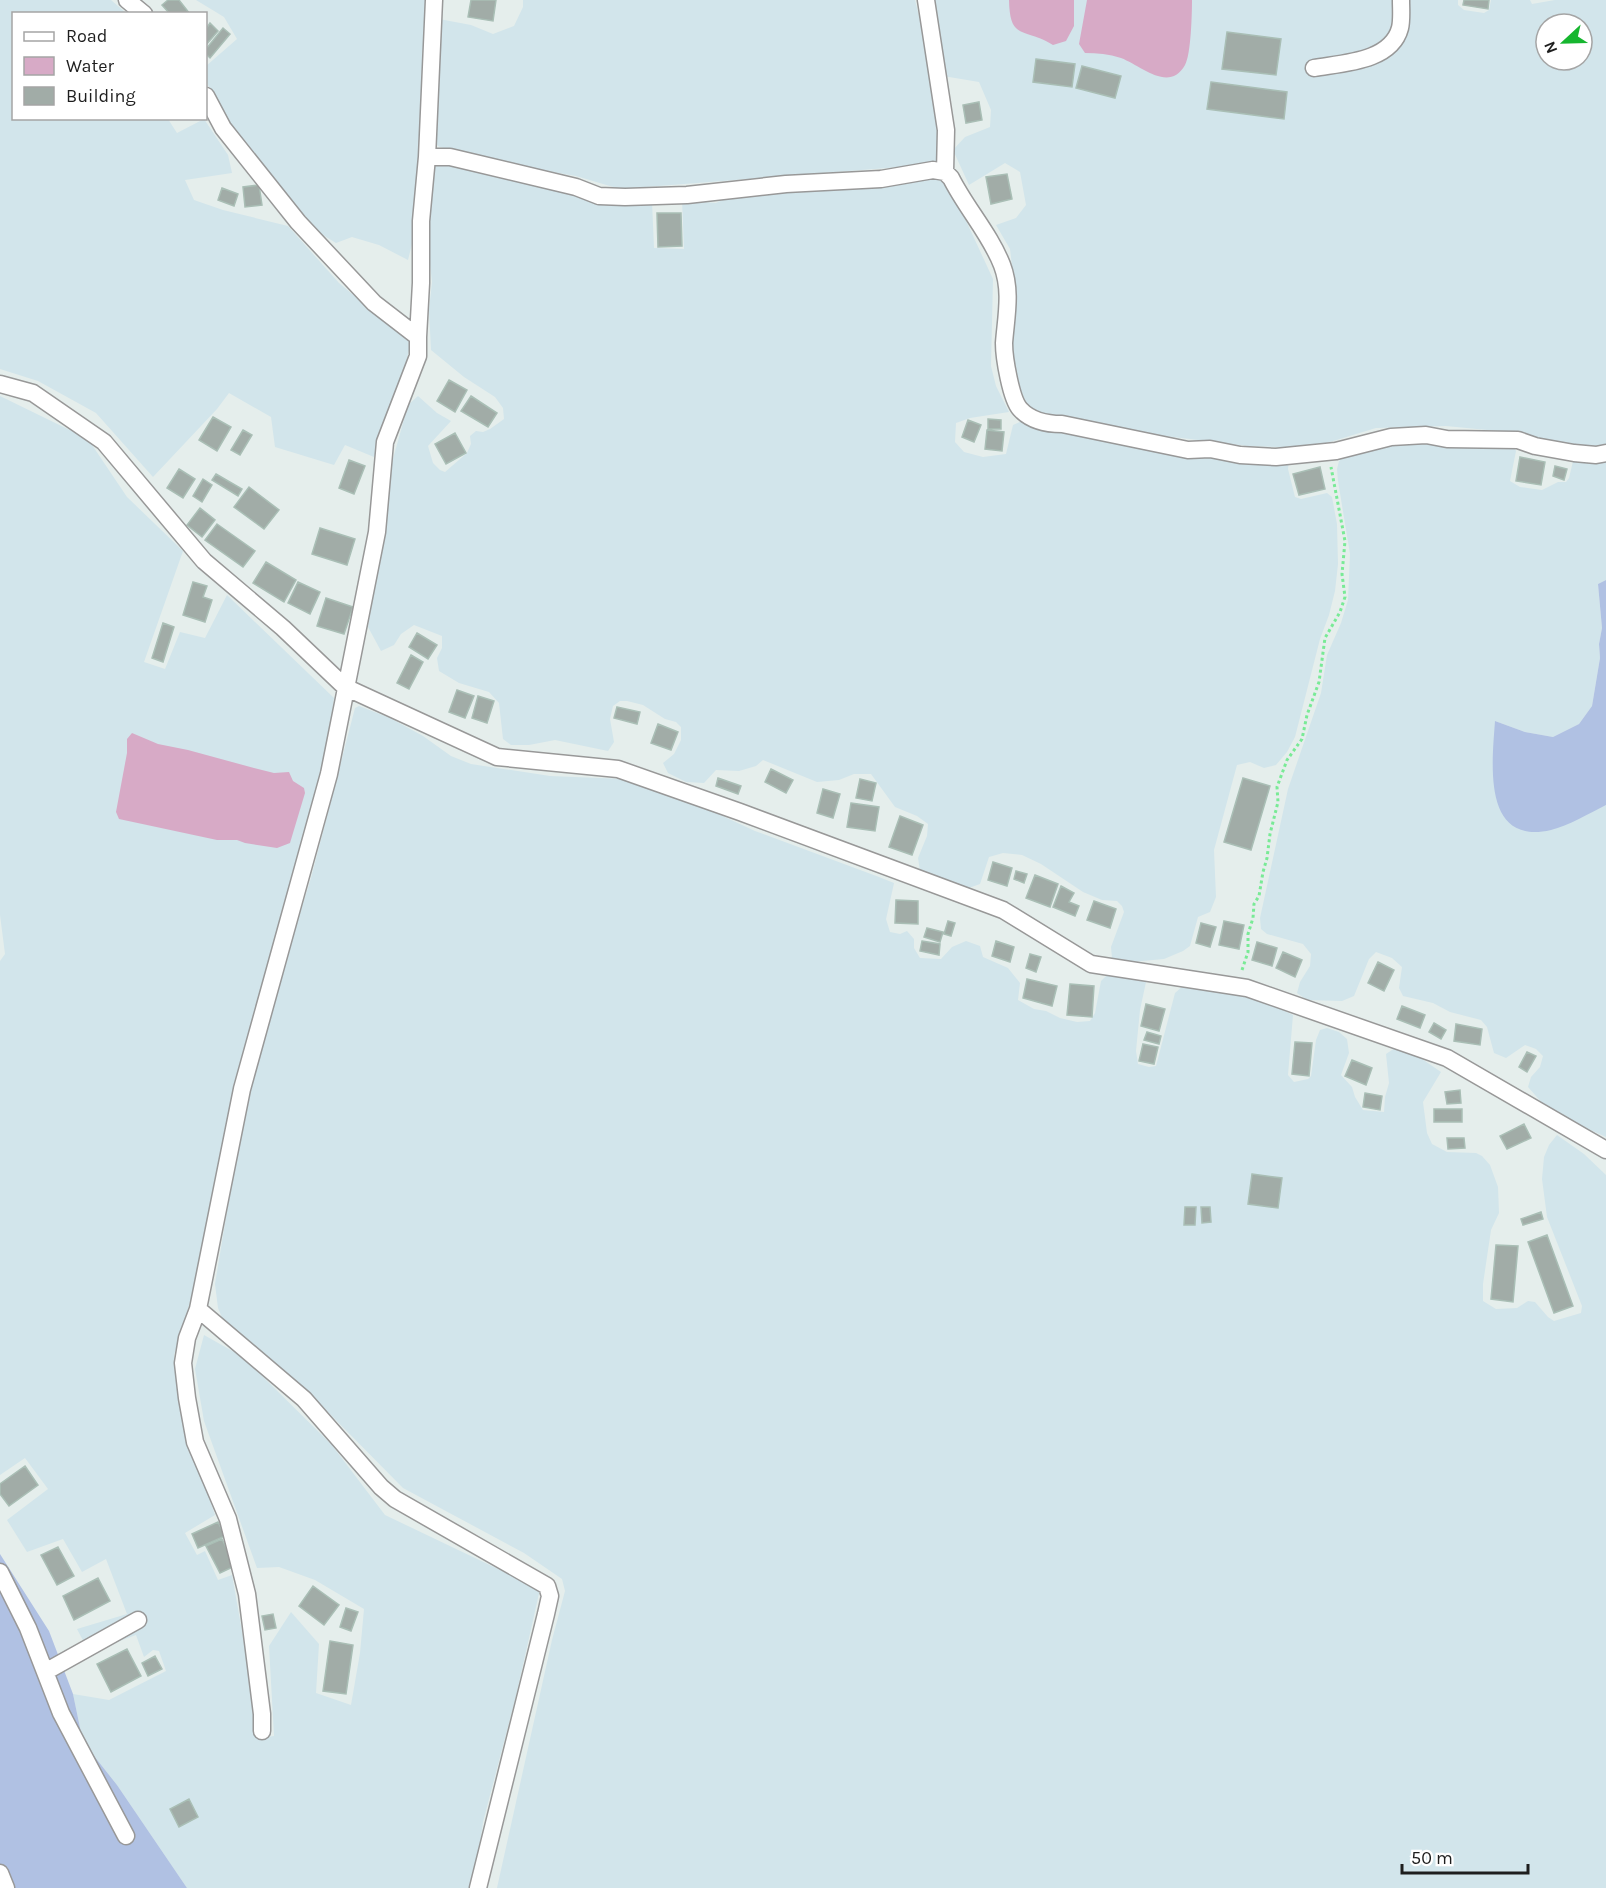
<svg xmlns="http://www.w3.org/2000/svg" width="1606" height="1888" font-family="Karla,sans-serif">
<rect width="100%" height="100%" fill="#e5eeec"/>
<path fill="#d2e5eb" fill-rule="evenodd" d="M0 0H111L126 13 14 14V118L168 119 177 133 204 119 228 155 232 173 185 180 194 200 223 210 288 226 339 283 411 343 400 385 374 457 345 445 334 465 275 447 271 417 229 393 217 409 153 477 96 413 38 381 0 369Z
M196 0H425V85L413 240 408 260 379 245 352 237 336 243 318 232 232 130 206 81V66L237 39 224 17Z
M523 0H915L928 52 936 109 938 164 620 189 576 176 489 161 440 147 432 142 439 19 471 25 493 34 514 26 523 7Z
M929 0H1458V5L1464 10 1484 13 1489 10 1491 0H1530L1532 4 1555 0H1606V444L1585 448 1518 433 1446 426 1376 428 1310 448 1248 446 1165 436 1047 414 1030 413 1015 375 1011 344 1014 283 1010 249 996 225 1016 218 1026 205 1020 172 1005 163 969 185 953 150 965 137 990 127 991 110 979 82 943 76ZM1546 24H1582V60H1546Z
M431 162 455 164 652 202 654 248 684 249 682 200 716 203 735 194 942 178 962 212 993 279 991 366 996 386 1009 412 970 418 956 423 955 442 964 452 983 457 1006 454 1013 425 1024 420 1289 460 1288 469 1295 497 1301 499 1327 493 1332 497 1337 524 1338 564 1335 591 1329 615 1320 639 1295 737 1287 752 1276 765 1264 768 1250 762 1237 765 1214 850 1216 897 1210 912 1198 917 1190 946 1183 951 1164 959 1131 962 1112 958 1111 947 1124 912 1122 906 1117 901 1102 900 1083 892 1041 864 1022 855 1003 853 989 857 980 884 966 889 920 871 918 858 927 836 928 824 917 816 895 807 871 774H854L839 780 817 782 763 760 756 766 739 771 716 770 704 783 686 782 668 773 663 763 674 754 681 740V727L676 722 665 719 643 705 627 701H620L613 706 610 719 614 742 608 751 555 740 529 745H511L503 739 499 703 489 692 459 683 439 671 437 658 442 648V636L414 625 401 634 394 645 381 651 368 627 381 534 384 491 408 405 418 396 437 413 451 421 428 446 433 463 440 470 445 472 467 453 471 444 470 436 476 431 483 432 490 429 504 419 503 408 495 397 464 377 431 350 429 310 432 282 428 246Z
M0 396 88 439 127 497 183 551 144 662 165 669 180 632 205 638 227 595 334 698 325 755 301 856 196 1282 174 1355 181 1417 215 1515 185 1533 197 1555 205 1551 218 1580 232 1575 261 1738 274 1736 269 1646 291 1612 319 1644 316 1693 351 1705 360 1653 364 1609 315 1580 279 1567 257 1568 204 1421 195 1369 204 1335 243 1357 331 1444 385 1515 540 1589 516 1696 483 1822 474 1888H187L117 1785 83 1742 73 1694 109 1700 166 1671 159 1651 153 1650 144 1657 136 1635 89 1652 77 1629 127 1614 106 1559 82 1572 63 1539 27 1552 7 1520 48 1489 25 1458 0 1475V961L5 954 0 915Z
M1407 441 1513 445 1516 451 1510 481 1520 487 1542 490 1558 482H1566L1569 478 1574 457 1606 456V580L1598 584 1602 628 1599 644 1600 658 1592 706 1579 724 1553 737 1525 732 1495 721 1552 829 1606 805V1137L1566 1119 1543 1104 1528 1087 1531 1077 1540 1067 1543 1056 1536 1049 1525 1045 1506 1058 1494 1053 1487 1027 1481 1020 1450 1012 1433 1003 1403 996 1399 988 1402 967 1392 958 1376 952 1369 959 1354 996 1342 1001 1307 1000 1297 993 1300 982 1310 966 1311 954 1303 944 1267 934 1261 929 1260 918 1288 789 1321 693 1327 655 1341 623 1348 600 1350 554 1338 481 1337 469 1339 461 1343 457Z
M359 706 390 718 423 736 451 756 471 764 550 776 624 779 690 801 755 831 879 877 894 883 886 919 890 932 900 934 907 931 914 939V948L920 958 941 959 952 947 966 941 980 946 983 957 1008 968 1020 983 1018 1000 1034 1009 1046 1011 1060 1018 1077 1022 1090 1021 1095 1013 1101 981 1107 975 1120 973 1146 982 1140 1010 1136 1051 1138 1064 1149 1067 1156 1066 1175 993 1183 986 1236 988 1293 1015 1288 1075 1294 1082 1308 1079 1311 1076 1316 1040 1320 1030 1327 1028 1339 1032 1347 1039 1349 1053 1341 1075 1352 1087 1355 1097 1363 1110 1384 1112 1385 1097 1389 1083 1386 1054 1395 1048 1422 1059 1441 1072 1423 1102 1427 1133 1432 1144 1447 1152 1476 1153 1482 1156 1490 1165 1498 1187 1499 1213 1491 1230 1483 1284V1301L1496 1309 1517 1308 1528 1301 1535 1302 1548 1317 1554 1321 1581 1313 1582 1306 1547 1217 1542 1179 1544 1157 1549 1145 1557 1135 1584 1154 1606 1175V1888H497L552 1640 565 1591 562 1579 524 1553 403 1488 319 1403 258 1348 223 1320 218 1308 215 1284 239 1139 273 1000 311 878 355 708Z"/>
<path fill="#b0c1e3" d="M1606 580V805C1590 813 1568 826 1551 830 1482 846 1492 764 1495 721L1525 732 1553 737 1579 724 1592 706 1600 658 1599 644 1602 628 1598 584Z
M0 1554 49 1631 73 1694 83 1742 117 1785 187 1888H0Z"/>
<path fill="#d7aac6" d="M1009 0H1074V26L1066 41 1053 45C1023 27 1010 41 1009 0Z
M1087 0H1192C1192 13 1191 55 1185 65 1169 93 1142 66 1121 58 1109 54 1097 53 1085 53L1079 44Z
M132 733 158 744 188 750 254 768 274 773 289 772 293 781 304 788 305 793 290 843 277 848 245 843 237 840H217L119 819 116 812 127 753V739Z"/>
<path fill="#a1aca7" stroke="#a9beb5" stroke-width="1.5" d="M168 0H179L190 14H170L162 5Z
M471 0H496L493 21 468 17Z
M1464 0H1489L1488 9 1463 5Z
M210 23 218 31 206 45V29Z
M223 28 230 34 210 58 206 54V49Z
M1227 32 1281 39 1276 75 1222 69Z
M1036 59 1075 64 1072 87 1033 82Z
M1082 66 1121 76 1115 98 1076 88Z
M1211 82 1287 92 1284 119 1207 109Z
M979 102 982 120 966 123 963 105Z
M1007 174 1012 199 991 204 986 177Z
M259 185 262 205 245 207 243 187Z
M222 188 238 194 234 206 218 200Z
M657 213H681L682 246 658 247Z
M449 380 467 390 455 412 437 401Z
M471 396 497 413 488 427 461 411Z
M213 417 231 427 217 451 199 440Z
M988 419 1001 420V429H988Z
M968 420 981 425 974 442 962 437Z
M243 430 252 435 240 455 231 450Z
M987 430 1004 432 1002 451 985 449Z
M455 433 466 453 446 464 435 444Z
M1520 457 1545 462 1541 485 1516 481Z
M349 460 365 466 354 494 339 488Z
M1555 466 1567 469 1564 480 1553 476Z
M1320 467 1325 489 1299 495 1293 474Z
M179 469 195 479 183 498 167 488Z
M216 474 242 489 238 496 212 480Z
M203 479 212 485 202 502 193 496Z
M249 487 279 510 264 529 234 507Z
M200 508 215 520 202 537 187 525Z
M217 524 255 551 243 567 205 540Z
M320 528 355 539 347 565 312 554Z
M266 562 296 580 284 602 253 583Z
M193 582 207 586 203 597 212 600 205 622 183 615Z
M298 582 320 592 310 614 288 603Z
M326 598 353 607 344 634 317 626Z
M163 623 174 627 163 662 152 658Z
M417 633 437 645 428 659 409 647Z
M411 655 423 662 409 689 397 683Z
M457 690 474 696 465 718 449 712Z
M478 696 494 701 487 723 472 718Z
M617 707 640 712 637 724 614 718Z
M658 724 678 732 671 750 651 743Z
M771 769 793 780 786 793 765 782Z
M718 778 741 786 738 794 716 786Z
M1243 778 1270 786 1251 850 1224 842Z
M860 779 876 783 872 801 856 798Z
M823 789 840 794 833 818 817 813Z
M851 803 879 807 875 831 847 827Z
M900 816 923 825 912 855 889 847Z
M993 862 1012 868 1007 886 988 880Z
M1016 871 1027 874 1024 883 1014 879Z
M1035 875 1058 884 1050 907 1026 898Z
M1061 886 1074 893 1069 902 1079 906 1075 916 1053 907Z
M896 900 918 901V924L895 923Z
M1094 901 1116 909 1110 928 1087 920Z
M948 921 955 923 951 936 944 934Z
M1224 921 1244 925 1239 949 1219 945Z
M1201 923 1216 927 1210 947 1196 943Z
M927 928 943 932 940 942 924 937Z
M922 941 940 944 939 955 920 951Z
M996 941 1014 947 1010 962 992 956Z
M1257 942 1277 948 1272 966 1252 960Z
M1283 952 1302 960 1295 977 1276 968Z
M1030 954 1041 957 1036 972 1026 968Z
M1378 962 1394 970 1384 991 1368 983Z
M1027 979 1057 986 1052 1006 1023 998Z
M1070 984 1094 986 1092 1017 1067 1015Z
M1146 1004 1165 1009 1159 1031 1141 1026Z
M1402 1006 1425 1015 1420 1028 1397 1019Z
M1434 1023 1446 1030 1441 1039 1429 1032Z
M1456 1024 1482 1029 1480 1045 1454 1041Z
M1147 1032 1161 1036 1159 1044 1144 1040Z
M1295 1042 1312 1043 1309 1076 1292 1074Z
M1143 1044 1158 1047 1154 1064 1139 1061Z
M1527 1052 1536 1056 1527 1072 1519 1067Z
M1352 1060 1372 1068 1366 1085 1345 1076Z
M1460 1090 1461 1103 1447 1104 1445 1092Z
M1365 1093 1382 1096 1380 1110 1363 1107Z
M1434 1109H1462V1122H1434Z
M1524 1124 1531 1138 1507 1149 1500 1136Z
M1447 1138H1464L1465 1148 1448 1149Z
M1252 1174 1282 1178 1278 1208 1248 1204Z
M1185 1207H1196L1195 1225H1184Z
M1201 1207H1210L1211 1222 1202 1223Z
M1541 1212 1543 1219 1523 1225 1521 1219Z
M1547 1235 1573 1306 1554 1313 1528 1242Z
M1496 1245 1518 1246 1513 1302 1491 1299Z
M25 1466 38 1485 9 1506 0 1494V1484Z
M218 1522 225 1536 198 1548 192 1534Z
M222 1539 235 1566 220 1573 206 1546Z
M58 1547 74 1576 57 1585 41 1555Z
M98 1578 110 1601 74 1620 63 1596Z
M313 1586 339 1605 324 1625 299 1606Z
M346 1608 358 1612 351 1631 340 1627Z
M273 1614 276 1628 265 1630 262 1616Z
M330 1641 353 1645 346 1694 323 1691Z
M127 1649 141 1676 111 1692 97 1664Z
M155 1656 162 1669 148 1676 142 1663Z
M189 1799 198 1817 179 1827 170 1809Z"/>
<g fill="none" stroke-linecap="round" stroke-linejoin="round">
<defs>
<path id="street" d="M127 0 144 14
M926 0 946 130 945 172
M1314 68C1342 63 1391 62 1400 28 1402 20 1401 9 1401 0
M206 96 223 128 298 222 374 303 418 337V356L385 442 377 532 329 774 242 1089 198 1309 187 1338 183 1363 187 1398 195 1442 228 1519 247 1594 262 1714V1731
M427 157 434 0
M418 337 421 283V221L427 157H450L576 187 599 196 625 197 687 195 786 184 881 179 933 170 945 172 951 178C966 208 990 234 1002 265 1012 291 1006 317 1004 343 1004 358 1011 399 1020 409 1031 421 1048 424 1062 424L1188 450 1210 449 1240 455 1276 457 1336 451 1391 437 1426 435 1447 439 1518 440 1535 446 1574 453 1596 455 1606 453
M0 384 33 393 104 442 204 561 283 628 345 687 497 757 618 769 740 812 1003 910 1091 964 1247 988 1447 1058 1606 1150
M198 1309 304 1399 381 1487 395 1499 547 1586 550 1596 546 1614 478 1888
M0 1572 28 1628 61 1713 126 1836
M45 1672 138 1620
M0 1873 6 1888"/>
</defs>
<use href="#street" stroke="#989898" stroke-width="19"/>
<path stroke="#79ea96" stroke-width="3" stroke-dasharray="3 3" stroke-linecap="butt" d="M1242 970 1248 952V934L1253 918 1254 904 1259 896 1263 872 1267 858 1270 834 1278 802 1277 787 1287 760 1302 739 1307 715 1319 682 1325 638 1340 612 1345 597 1342 574 1345 541 1331 467"/>
<use href="#street" stroke="#fff" stroke-width="16"/>
</g>
<rect x="12" y="12" width="195" height="108" fill="#ffffff" stroke="#a5a5a5" stroke-width="1.5"/>
<rect x="24" y="32" width="30" height="9" fill="#ffffff" stroke="#a5a5a5" stroke-width="1.5"/>
<text x="66" y="42" font-size="18" fill="#1e1e1e">Road</text>
<rect x="24" y="57" width="30" height="18" fill="#d7aac6" stroke="#a5a5a5" stroke-width="1.5"/>
<text x="66" y="72" font-size="18" fill="#1e1e1e">Water</text>
<rect x="24" y="87" width="30" height="18" fill="#a1aca7" stroke="#a5a5a5" stroke-width="1.5"/>
<text x="66" y="102" font-size="18" fill="#1e1e1e">Building</text>
<g transform="translate(1564 42) rotate(248)"><circle r="28" fill="#ffffff" stroke="#a5a5a5" stroke-width="1.5"/>
<path d="M0-4.5L10 22L0 15L-10 22Z" fill="#16b62f"/>
<text y="-9" font-size="16" font-weight="bold" text-anchor="middle" fill="#1e1e1e">N</text>
</g>
<path d="M1402 1864v9h126v-9" fill="none" stroke="#1e1e1e" stroke-width="3"/>
<text x="1411" y="1864" font-size="18" fill="#1e1e1e" stroke="#ffffff" stroke-width="4.5" paint-order="stroke">50 m</text>
</svg>
